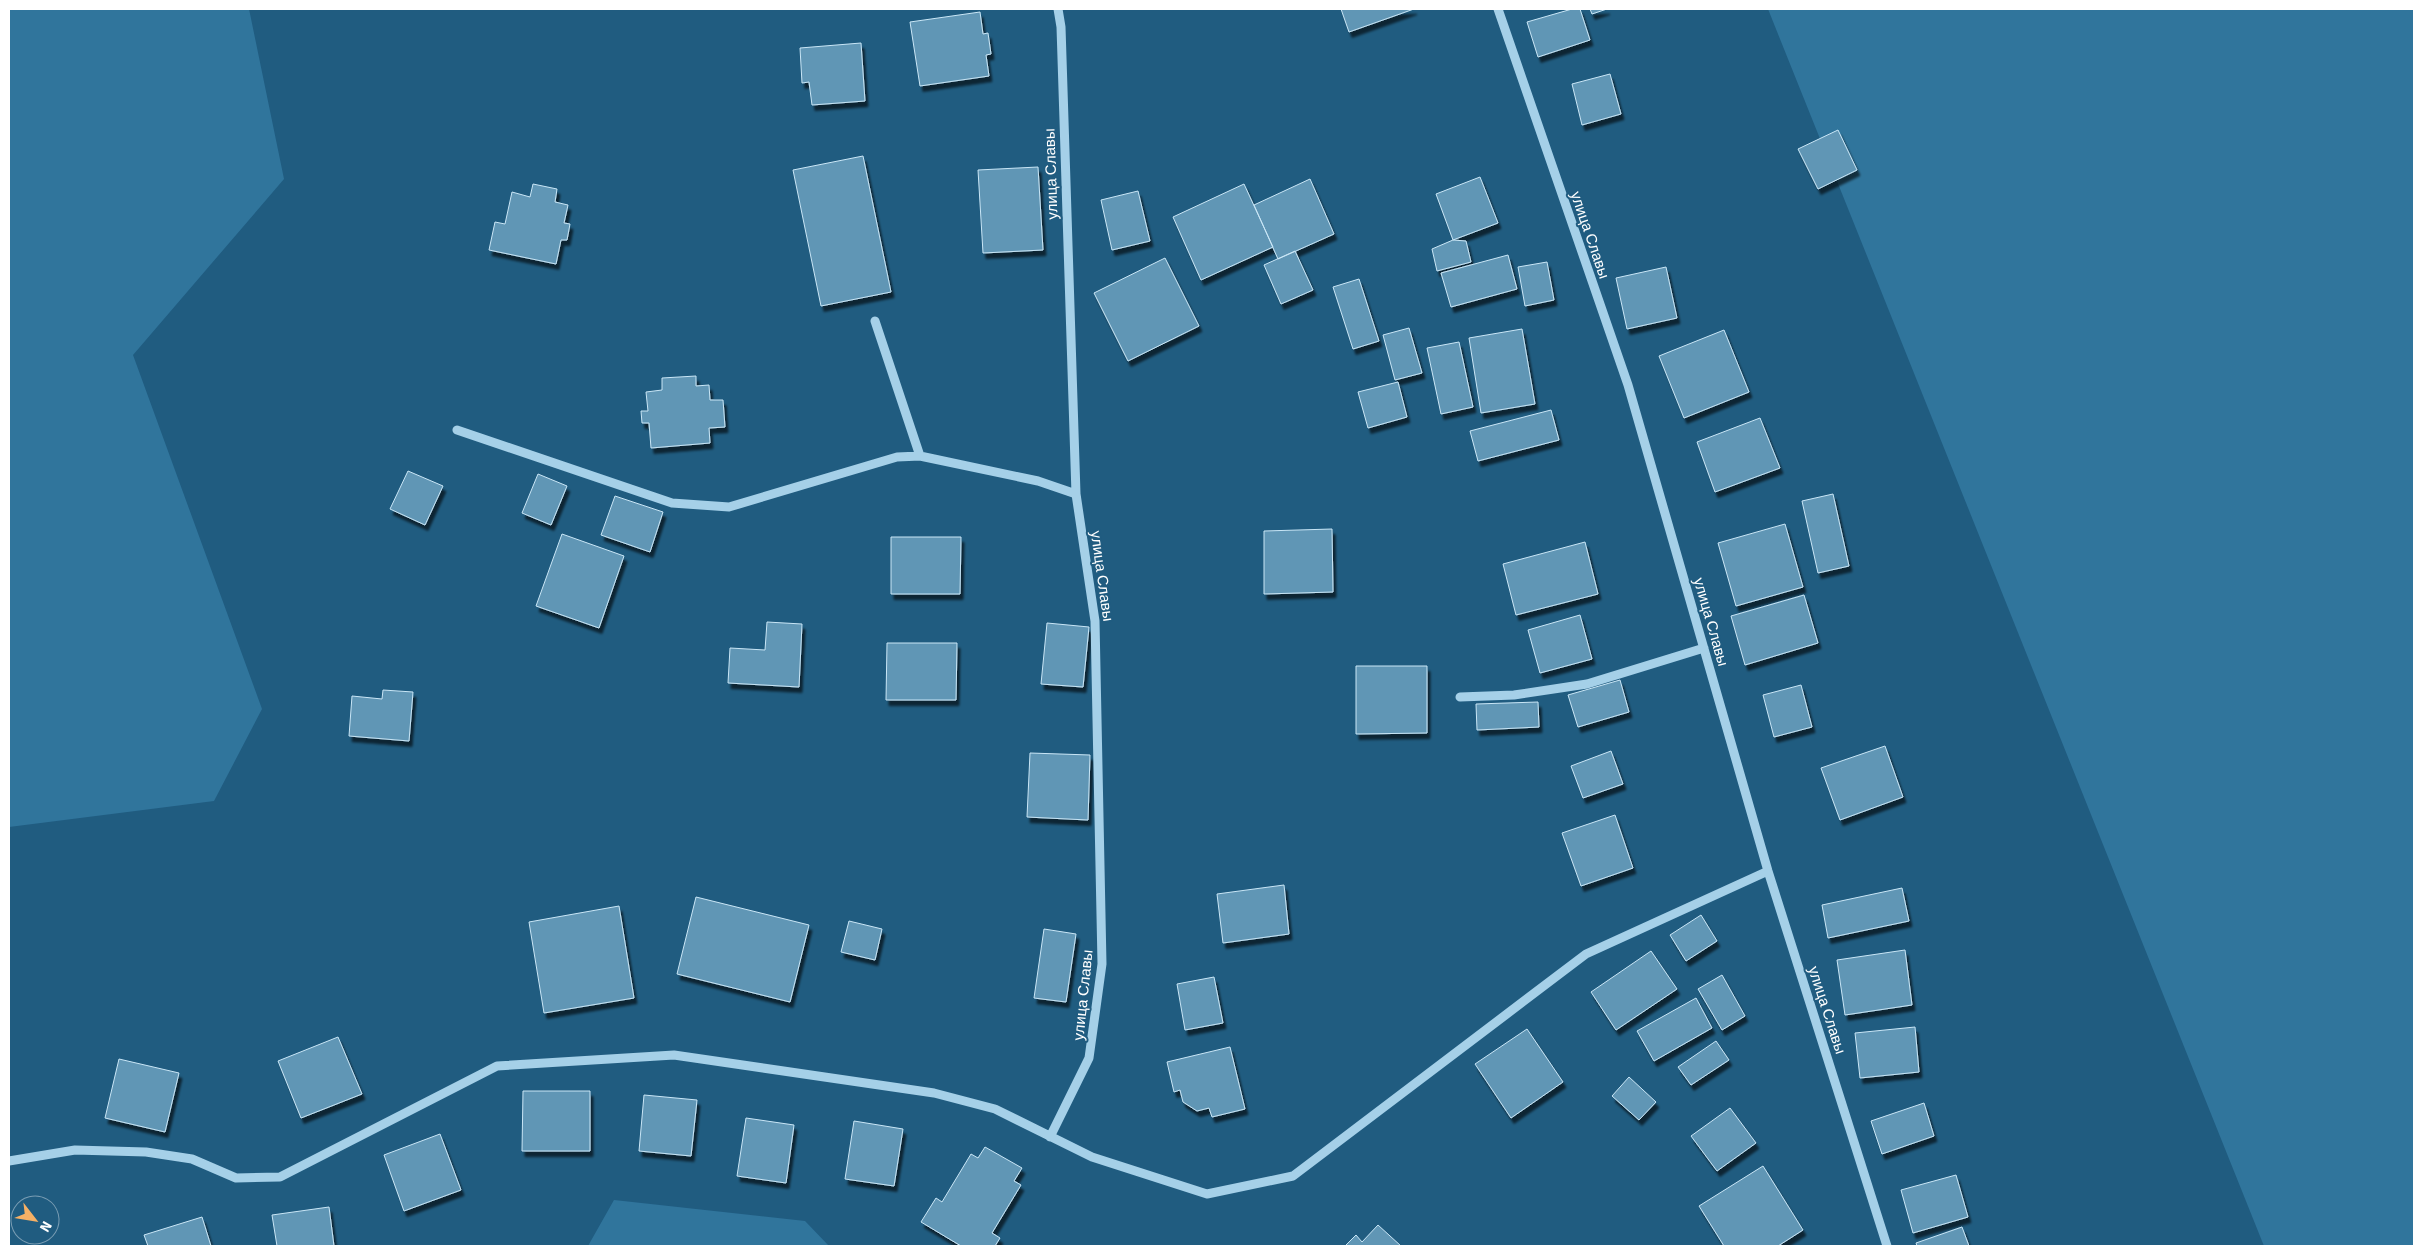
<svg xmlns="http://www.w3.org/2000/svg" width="2423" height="1255" font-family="Signika,sans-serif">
<defs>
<filter id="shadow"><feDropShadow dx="3" dy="5.5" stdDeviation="1" flood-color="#0009"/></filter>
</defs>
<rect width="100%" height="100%" fill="#205c80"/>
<path fill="#30759c" d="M9 9H249L284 179 133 355 262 709 214 801 9 827Z
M1768 9H2414V1246H2264Z
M614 1200 805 1221 829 1246H588Z"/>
<path fill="#6196b5" stroke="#c9e6f6" filter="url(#shadow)" d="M1341 9H1414L1349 32Z
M1572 9H1580L1590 40 1538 57 1527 22Z
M1590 9H1607L1592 14Z
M980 12 983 34 988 33 991 54 986 55 989 76 920 86 910 22Z
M861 43 865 101 812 105 809 82 802 83 800 48Z
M1610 74 1621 114 1582 125 1572 84Z
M1838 130 1857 170 1818 189 1798 149Z
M863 156 891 292 821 306 793 170Z
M1038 167 1043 250 983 253 978 170Z
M1480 177 1498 223 1453 240 1436 194Z
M1310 179 1334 234 1278 259 1254 205Z
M533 184 557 189 555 202 568 205 564 223 570 224 567 240H561L556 264 489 250 495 222 505 224 512 192 530 197Z
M1244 184 1273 247 1201 280 1173 217Z
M1138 191 1150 241 1112 250 1101 200Z
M1453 240 1466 241 1471 262 1437 271 1432 249Z
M1295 251 1313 290 1281 304 1264 265Z
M1508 255 1517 289 1451 307 1441 273Z
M1165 258 1199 326 1128 361 1094 293Z
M1547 262 1554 300 1525 306 1518 267Z
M1666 267 1677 318 1627 329 1616 278Z
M1359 279 1379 341 1353 349 1333 287Z
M1409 328 1422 373 1395 380 1383 335Z
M1522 329 1535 404 1481 413 1469 338Z
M1724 330 1749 392 1684 418 1659 356Z
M1459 342 1473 407 1441 414 1427 348Z
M696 376V386L709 385 710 400H723L725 427 709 428 710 443 651 448 649 423H642L641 411H648L646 392 662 390V378Z
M1398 382 1407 417 1368 428 1358 392Z
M1551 410 1559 440 1478 461 1470 431Z
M1760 418 1780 468 1715 492 1697 442Z
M408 471 443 486 425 525 390 509Z
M538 474 567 486 551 525 522 513Z
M1833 494 1849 566 1818 573 1802 501Z
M615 496 663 512 650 552 601 535Z
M1785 524 1803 587 1736 606 1718 543Z
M1332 529 1333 592 1264 594V531Z
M562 534 624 556 599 628 536 606Z
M891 537H961L960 594H891Z
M1585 542 1598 594 1516 615 1503 564Z
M1804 595 1818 643 1745 665 1731 616Z
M1580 615 1592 659 1540 673 1528 630Z
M767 622 802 624 799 687 728 683 730 648 765 650Z
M1047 623 1089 627 1083 687 1041 684Z
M887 643H957L956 700H886Z
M1356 666H1427V733L1356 734Z
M1620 680 1629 712 1578 727 1568 695Z
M1801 685 1812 727 1774 737 1763 695Z
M383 690 413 692 409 741 349 736 352 696 382 699Z
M1538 702 1539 727 1477 730 1476 704Z
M1885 746 1903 797 1840 820 1821 768Z
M1611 751 1623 784 1583 798 1571 766Z
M1030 753 1090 755 1088 820 1027 817Z
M1615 815 1633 868 1581 886 1562 833Z
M1284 885 1289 934 1223 943 1217 894Z
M1902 888 1909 921 1828 938 1822 905Z
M696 897 809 925 790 1002 677 974Z
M619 906 634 998 544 1013 529 922Z
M1701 915 1717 941 1686 961 1670 935Z
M849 921 882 929 875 960 841 952Z
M1044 929 1076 934 1066 1002 1034 998Z
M1905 950 1912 1005 1845 1015 1837 960Z
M1651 951 1677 989 1616 1030 1591 992Z
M1722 975 1745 1016 1722 1030 1698 989Z
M1214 977 1223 1023 1185 1030 1177 984Z
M1696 998 1712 1028 1654 1061 1637 1031Z
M1915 1027 1919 1072 1860 1078 1855 1033Z
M1527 1029 1563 1082 1511 1118 1475 1064Z
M338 1037 362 1094 301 1118 278 1061Z
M1716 1041 1729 1060 1691 1085 1678 1067Z
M1230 1047 1245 1109 1212 1117 1209 1108 1197 1111 1183 1102 1180 1090 1174 1092 1167 1062Z
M119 1059 179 1073 165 1132 105 1118Z
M1629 1077 1656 1102 1639 1120 1612 1096Z
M523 1091H590V1151H522Z
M644 1095 697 1100 691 1156 639 1151Z
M1924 1103 1934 1136 1882 1154 1871 1121Z
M1730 1108 1756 1143 1717 1171 1691 1136Z
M746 1118 794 1125 786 1183 737 1176Z
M854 1121 903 1129 894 1186 845 1179Z
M440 1134 461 1190 404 1211 384 1155Z
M985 1147 1022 1168 1014 1181 1021 1185 992 1233 1000 1238 995 1246H961L921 1222 936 1198 942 1202 971 1154 978 1158Z
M1763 1166 1803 1230 1778 1246H1724L1699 1206Z
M1956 1175 1968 1217 1913 1233 1901 1190Z
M329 1207 334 1246H277L272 1215Z
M202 1217 211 1246H148L144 1235Z
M1378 1225 1401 1246H1345L1356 1235 1362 1242Z
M1962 1227 1969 1246H1917L1916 1243Z"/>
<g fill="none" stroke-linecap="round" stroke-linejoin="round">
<path stroke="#a5d0e8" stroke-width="9" d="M1498 9 1628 385 1768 871 1887 1246
M875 321 920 456
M457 430 672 503 729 507 897 457 920 456 1038 481 1076 494
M1460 697 1514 695 1587 684 1704 648
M1050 1137 1089 1058 1102 964 1095 621 1076 494 1061 27 1058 9
M9 1161 75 1150 146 1152 192 1159 236 1178 280 1177 497 1066 674 1055 934 1093 995 1109 1092 1157 1207 1194 1293 1176 1586 954 1768 871"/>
</g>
<g text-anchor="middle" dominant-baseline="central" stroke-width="4" stroke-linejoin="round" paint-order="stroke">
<g font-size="15" fill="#fff" stroke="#205c80">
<text transform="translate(1051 174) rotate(-92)">улица Славы</text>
<text transform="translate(1590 235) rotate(71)">улица Славы</text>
<text transform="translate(1102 576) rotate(82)">улица Славы</text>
<text transform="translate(1711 622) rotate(74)">улица Славы</text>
<text transform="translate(1083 995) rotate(-84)">улица Славы</text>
<text transform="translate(1827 1010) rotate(72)">улица Славы</text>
</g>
</g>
<rect width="2423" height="1255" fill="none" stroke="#ffffff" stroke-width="20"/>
<g transform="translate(35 1220) rotate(121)"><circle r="24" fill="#205c80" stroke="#799db3"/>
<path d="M0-4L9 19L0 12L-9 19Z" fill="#f5b065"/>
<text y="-8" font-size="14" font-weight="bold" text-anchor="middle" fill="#ffffff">N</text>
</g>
</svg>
